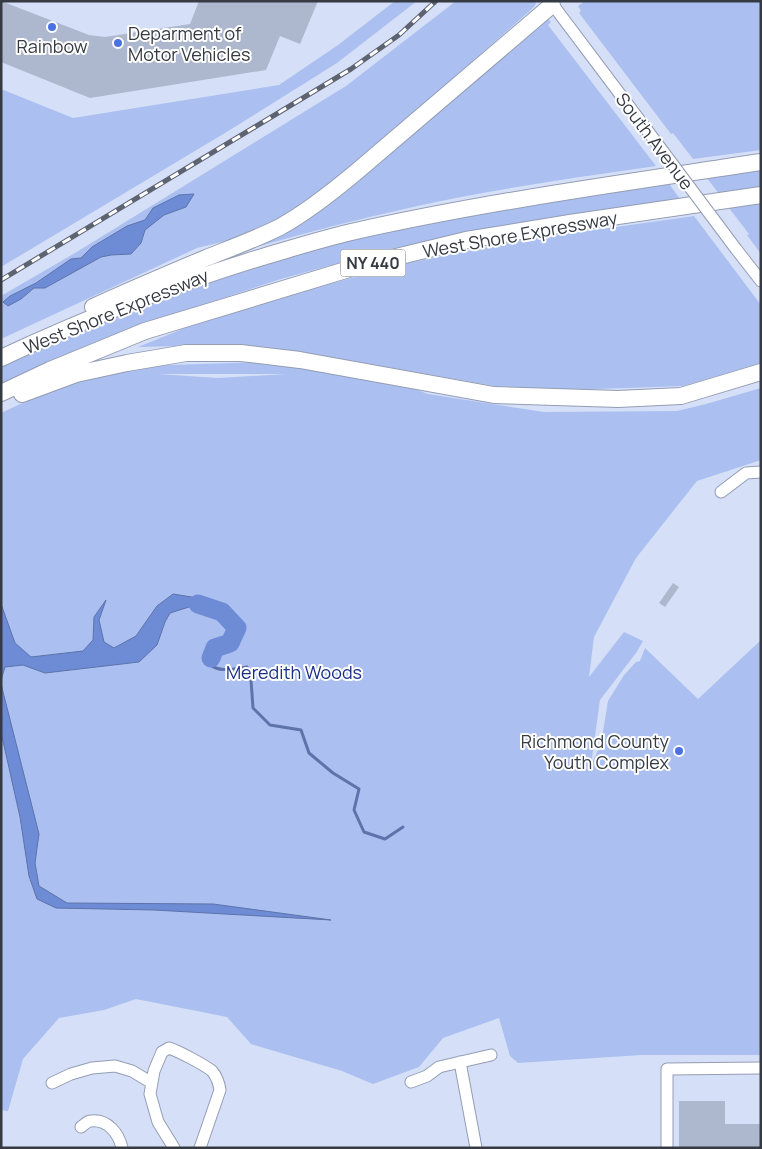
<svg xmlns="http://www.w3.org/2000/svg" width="762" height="1149" font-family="Manrope,sans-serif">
<rect width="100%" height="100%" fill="#d5dff7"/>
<path fill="#abc0f0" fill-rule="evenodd" d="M395 1H417L337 63 225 133 1 267V89L73 118 279 85 338 45Z
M456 1H535L536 4 533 8 344 174 287 215 226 241 197 248 1 339V296L75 253 346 86Z
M585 1H761V150L693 159 673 133 671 134 579 13 581 11 578 6Z
M548 19 551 22 548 25 656 166C574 178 493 189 413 207 344 222 276 241 208 261L267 235Z
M761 169V188L720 195 706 177Z
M668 182 680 199 497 227 390 249 281 279 171 315 56 359 1 385V364L165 296 274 259 388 230 500 208Z
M761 203V254L747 235 749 234 729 208Z
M694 216 761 305V363L683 386 570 390 495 386 307 353 224 345 138 347 195 324 286 296 403 264 524 240Z
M265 362 401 384 428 394 544 412 677 411 706 404 761 388V460L697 481 636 558 594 637 589 677 624 632 643 641 636 653 600 700 591 765 601 744 608 701 624 675 636 662 640 661 645 648 698 699 761 640V1055H642L518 1063 510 1056 499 1018 443 1038 419 1067 373 1084 342 1071 251 1044 227 1017 136 999 104 1010 59 1018 23 1059 8 1111 1 1110V413L61 385 138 366ZM158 374H286L218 378Z"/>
<path fill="#6e8bd6" stroke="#5d73aa" d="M194 194 186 207 164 215 145 230 141 243 131 254 111 255 101 257 45 288H34L21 299 8 306 3 302 10 296 36 283 71 259 81 258 92 247 127 226 145 220 153 208 179 195Z
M173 594 204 599 222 612 189 607 170 613 165 622 157 645 139 662 45 673 23 665 5 667 1 680V604L15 643 31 657 83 651 93 640 94 617 106 600 99 620 104 642 114 648 136 636 157 606Z
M1 684 39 834 35 863 39 886 67 903 213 904 331 920 154 910 56 908 37 899 29 876 20 817 1 732Z"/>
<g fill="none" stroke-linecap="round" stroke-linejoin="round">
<path stroke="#5d73aa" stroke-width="3" d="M211 658 209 664C220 673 233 669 247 667L251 680 253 708 270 725 301 730 309 753 333 773 359 789 354 810 364 832 385 839 403 827"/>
<path stroke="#6e8bd6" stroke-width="19" d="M198 604 222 612 237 628 230 643 215 648 211 658"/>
</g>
<path fill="#adb8cf" d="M1 1 89 35 105 37 190 24 199 1H318L300 44 280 36 266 70 90 98 1 62Z
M673 583 679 587 665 607 659 603Z
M679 1101H725V1124H761V1148H679Z"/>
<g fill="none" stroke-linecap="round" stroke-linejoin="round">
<defs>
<path id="minor" d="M550 1 647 130
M736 249 761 281
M721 492 746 473 761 472
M460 1062 476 1148
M411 1082 427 1076 439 1067 491 1055
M52 1083 71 1074 92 1068 115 1066 132 1071 152 1083
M81 1127C84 1125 87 1121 91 1121 108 1119 119 1134 122 1148
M174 1148 158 1122 150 1094 154 1071 162 1052 169 1048C178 1051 205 1065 212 1071 217 1077 219 1083 220 1090L200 1148
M667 1148V1069L761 1068"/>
<path id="highway" d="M93 307C130 290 168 274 206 258 231 248 256 239 280 227 307 212 331 193 355 173L552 5
M1 358C93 315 189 278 286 250 306 244 327 238 347 233 483 202 623 183 761 162
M1 393 50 370 145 331 359 266 466 240 570 223 761 195
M22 394 76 374 127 363 186 353H241L300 360 494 395 618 399 681 396 761 372"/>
</defs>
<use href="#minor" stroke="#949db4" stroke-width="13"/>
<use href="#highway" stroke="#949db4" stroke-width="18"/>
<use href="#minor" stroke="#fff" stroke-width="11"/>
<use href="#highway" stroke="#fff" stroke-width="16"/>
<defs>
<path id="rail" d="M1 280 351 69 399 35 436 1"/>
</defs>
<use href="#rail" stroke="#5d6370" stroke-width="5"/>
<use href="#rail" stroke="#fff" stroke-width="3" stroke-dasharray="9" stroke-linecap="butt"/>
<defs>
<path id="minor-bridge" d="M647 130 736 249"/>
</defs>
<use href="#minor-bridge" stroke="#949db4" stroke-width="13" stroke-linecap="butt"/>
<use href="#minor-bridge" stroke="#fff" stroke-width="11"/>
</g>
<g fill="#4b72e5" stroke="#fff" stroke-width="2">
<circle cx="52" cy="27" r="5"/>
<circle cx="118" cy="43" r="5"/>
<circle cx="679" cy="751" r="5"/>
</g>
<g text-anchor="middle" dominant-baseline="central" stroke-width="4" stroke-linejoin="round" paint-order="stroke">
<rect fill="#fff" stroke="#72757b" stroke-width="1" x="340.5" y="249.5" width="65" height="27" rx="4"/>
<g font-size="16" font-weight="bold" fill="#353a43">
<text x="373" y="263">NY 440</text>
</g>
<g font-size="18" fill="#353a43" stroke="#fff" text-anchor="start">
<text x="128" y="33">Deparment of<tspan x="128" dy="21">Motor Vehicles</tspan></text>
<text x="52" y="46" text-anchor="middle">Rainbow</text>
<text x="669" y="741" text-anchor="end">Richmond County<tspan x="669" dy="21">Youth Complex</tspan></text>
</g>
<g font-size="18" fill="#353a43" stroke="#fff">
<text transform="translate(655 141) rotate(53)">South Avenue</text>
<text transform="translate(520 234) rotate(-10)">West Shore Expressway</text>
<text transform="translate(116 311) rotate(-22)">West Shore Expressway</text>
</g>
<g font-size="18" fill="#1a3087" stroke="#fff">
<text x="294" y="672">Meredith Woods</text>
</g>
</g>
<rect width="762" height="1149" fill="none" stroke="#353a43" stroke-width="5"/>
</svg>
